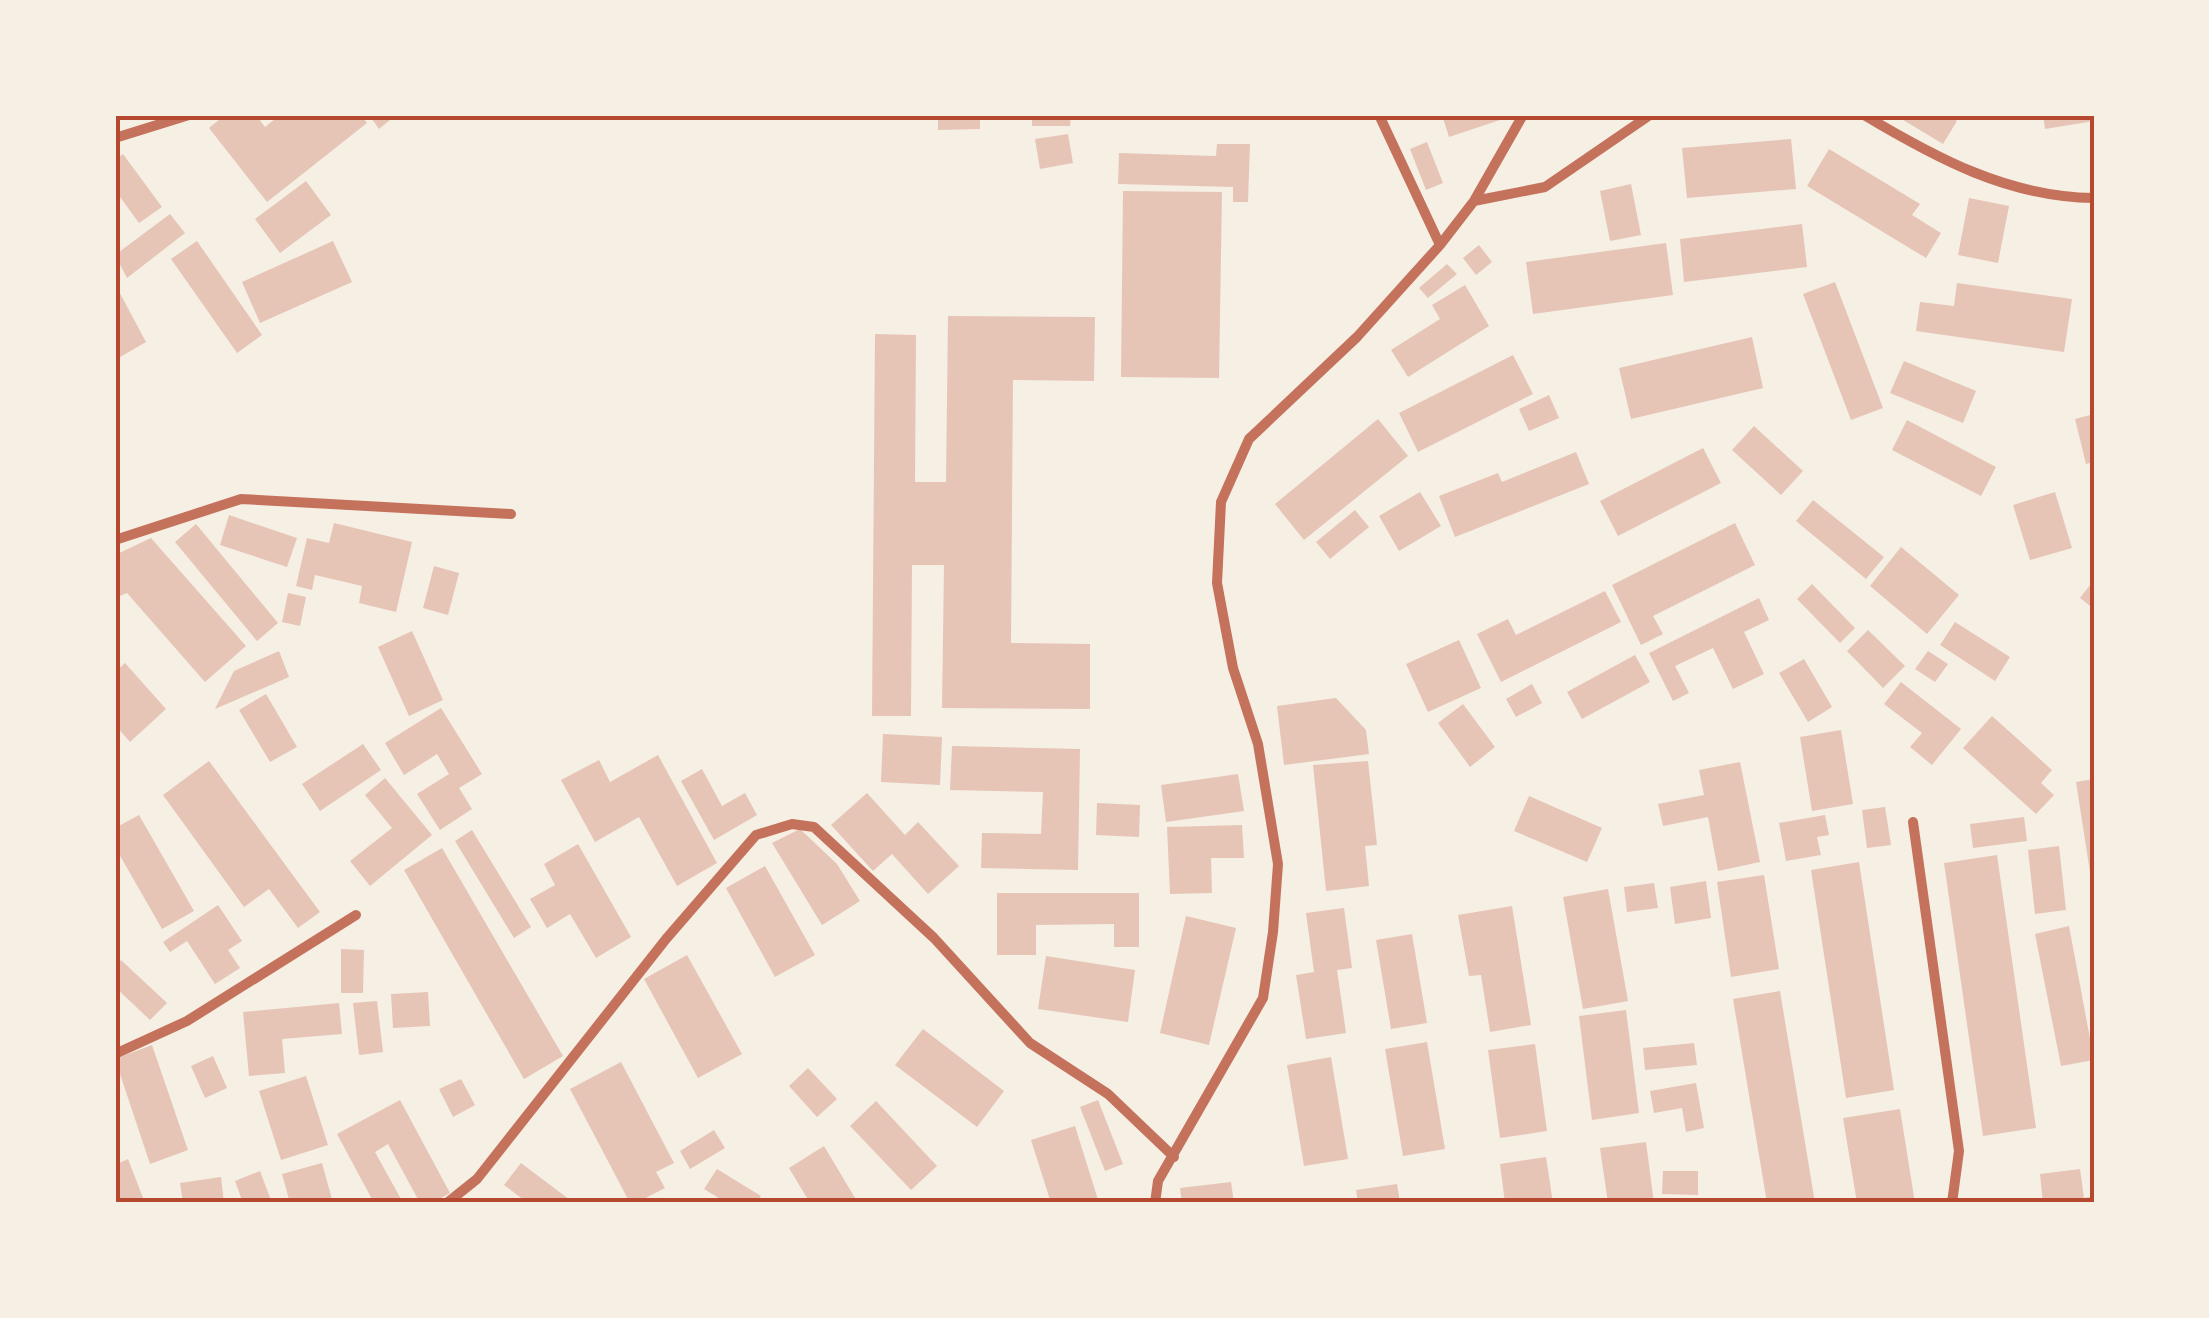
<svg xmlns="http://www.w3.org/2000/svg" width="2209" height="1318" font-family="Georgia,serif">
<rect width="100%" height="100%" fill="#f6efe4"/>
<path fill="#e6c5b7" d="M225 115H256L265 127 280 115H361L367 123 267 202 209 128Z
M369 115H396L379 129Z
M938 115H980V129L938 130Z
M1032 115H1071L1070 126H1032Z
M1442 115H1506V118L1449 137Z
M1895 115H1948L1957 121 1943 144Z
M2043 115H2094V121L2045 129Z
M1068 134 1073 163 1040 169 1035 139Z
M1791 139 1796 189 1687 198 1682 148Z
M1427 142 1443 183 1426 190 1410 149Z
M1217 144H1250L1248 202H1233V187L1118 184 1119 153 1216 156Z
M1829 149 1920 204 1912 215 1941 233 1926 258 1807 186Z
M123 154 162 207 139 223 115 190V160Z
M306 181 331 215 280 253 255 219Z
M1631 184 1641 235 1610 241 1600 191Z
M1123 191 1222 192 1219 378 1121 377Z
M1969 198 2009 206 1998 263 1958 255Z
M170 214 185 233 127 278 115 255Z
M1802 224 1807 267 1684 282 1680 239Z
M197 241 262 335 237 353 171 259Z
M333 241 352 282 260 323 242 282Z
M1666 243 1673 295 1533 314 1526 262Z
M1479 245 1492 262 1476 275 1463 258Z
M1447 264 1457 274 1428 298 1419 288Z
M1835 282 1883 408 1851 420 1803 294Z
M1957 283 2072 299 2064 352 1916 331 1920 302 1954 306Z
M115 284 146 342 115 360Z
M1465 285 1489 326 1408 377 1391 350 1440 319 1432 305Z
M948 316 1095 317 1094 381 1013 380 1011 643 1090 644V709L942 708 944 565H912L911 716H872L875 334 916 335 915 482H946Z
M1752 337 1763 388 1631 419 1619 368Z
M1513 355 1533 394 1418 452 1399 413Z
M1904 361 1976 391 1963 423 1890 393Z
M1549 395 1559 418 1529 431 1519 409Z
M2094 414V462L2086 464 2075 419Z
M1378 419 1408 456 1304 540 1275 504Z
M1907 420 1996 467 1981 496 1892 450Z
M1754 426 1803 471 1781 495 1732 450Z
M1703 448 1721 483 1618 536 1600 501Z
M1576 452 1589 484 1455 537 1439 496 1498 473 1502 482Z
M1420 492 1441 526 1399 551 1379 516Z
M2055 492 2072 548 2030 560 2013 505Z
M1813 500 1884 557 1866 579 1796 521Z
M1355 510 1369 527 1330 559 1316 542Z
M229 515 297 538 287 567 220 545Z
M334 523 412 542 396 612 359 603 362 586 315 575 312 590 296 586 307 538 329 543Z
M1735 523 1755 565 1653 616 1663 634 1641 645 1612 585Z
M196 524 278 623 257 641 175 542Z
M151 538 246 646 205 682 127 593 115 598V555Z
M1901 547 1959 595 1927 634 1870 586Z
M434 566 459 573 448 615 423 608Z
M2094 580V609L2080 598Z
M1812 584 1855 628 1840 643 1797 599Z
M1605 591 1621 622 1501 682 1477 634 1508 619 1516 635Z
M288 593 306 597 300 626 282 622Z
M1759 598 1769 620 1744 632 1764 674 1733 689 1713 648 1675 666 1689 693 1673 701 1649 653Z
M1955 622 2010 657 1995 681 1940 645Z
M1868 630 1905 666 1883 688 1847 651Z
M412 631 443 700 409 716 378 647Z
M1459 640 1481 688 1428 712 1406 664Z
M279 651 289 677 215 709 234 671Z
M1928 651 1948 664 1935 682 1915 669Z
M1635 655 1650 682 1582 719 1567 692Z
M1804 659 1832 707 1808 722 1779 673Z
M125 663 166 709 130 742 115 725V672Z
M1901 682 1961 729 1932 765 1910 747 1922 733 1884 704Z
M1532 684 1542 703 1516 717 1506 699Z
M266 694 297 747 270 762 239 710Z
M1336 698 1366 730 1369 754 1284 765 1277 706Z
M1463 704 1495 747 1470 767 1438 723Z
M441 708 482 774 459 788 472 809 440 830 417 794 449 774 437 754 404 775 385 743Z
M1992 716 2052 770 2041 783 2054 795 2036 814 1963 748Z
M1841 730 1853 804 1812 811 1800 737Z
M883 734 942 737 940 785 881 782Z
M363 744 381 770 320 811 302 784Z
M952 746 1080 749 1078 870 981 868 982 833 1041 834 1043 792 950 790Z
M658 755 717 863 677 886 639 817 595 842 561 780 599 760 610 782Z
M209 761 320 912 298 928 269 889 244 907 163 795Z
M1368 761 1377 845 1365 846 1369 886 1326 891 1313 765Z
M1740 762 1760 862 1718 871 1708 817 1663 826 1658 804 1704 795 1699 770Z
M702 769 722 806 745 793 757 815 714 840 681 781Z
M1238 774 1244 811 1166 822 1161 785Z
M385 778 432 835 370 886 350 861 392 828 365 795Z
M2094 779V884L2092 885 2076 782Z
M867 793 905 835 918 822 959 866 928 894 892 854 873 871 831 825Z
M1529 796 1602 828 1587 862 1514 831Z
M1097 803 1140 805 1139 837 1096 835Z
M1885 807 1891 845 1867 848 1862 810Z
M139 815 194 911 162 929 115 847V828Z
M1825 815 1829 835 1817 837 1821 855 1786 861 1779 823Z
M2024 817 2027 841 1973 848 1970 824Z
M1242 825 1244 858H1211L1212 893 1170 894 1167 827Z
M800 829 837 864 860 901 822 925 772 843Z
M472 830 531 927 514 938 455 841Z
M578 844 631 937 596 958 570 914 547 928 530 899 555 885 544 864Z
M2059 846 2066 910 2035 914 2028 850Z
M442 848 563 1056 524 1079 404 870Z
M1997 855 2036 1128 1983 1136 1944 863Z
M1859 862 1894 1090 1846 1098 1811 870Z
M765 866 815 955 775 977 726 888Z
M1764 875 1779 969 1731 977 1717 882Z
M1706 881 1711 918 1675 924 1670 887Z
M1654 883 1658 908 1627 912 1624 887Z
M1608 889 1628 1001 1583 1009 1563 897Z
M997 893H1139V947H1114V924L1036 925V955H997Z
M218 905 242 941 228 950 240 968 215 984 187 941 170 952 163 942Z
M1512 906 1531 1025 1490 1032 1481 975 1469 976 1458 915Z
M1344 908 1352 968 1337 970 1346 1033 1306 1039 1296 975 1314 972 1306 913Z
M1186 916 1236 928 1209 1045 1160 1033Z
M2069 926 2094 1060 2061 1066 2035 934Z
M1412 934 1427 1023 1391 1029 1376 940Z
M341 949 364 950 363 993H341Z
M687 955 742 1054 698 1078 644 979Z
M1046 956 1135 970 1128 1022 1038 1009Z
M121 960 167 1003 150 1020 115 987V967Z
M1780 991 1815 1203H1767L1733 999Z
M428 992 430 1026 393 1028 391 994Z
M377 1001 383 1052 359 1055 353 1003Z
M339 1003 342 1034 282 1039 285 1073 249 1076 243 1012Z
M1626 1010 1639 1113 1592 1120 1579 1016Z
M923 1029 1004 1091 977 1127 895 1065Z
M1427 1042 1445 1149 1403 1156 1385 1049Z
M1694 1043 1697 1065 1645 1070 1643 1048Z
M1535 1044 1547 1131 1500 1138 1488 1050Z
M152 1045 188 1150 150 1164 115 1059Z
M213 1056 227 1088 205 1098 191 1066Z
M1331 1057 1348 1159 1304 1166 1287 1065Z
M621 1062 674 1163 656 1172 665 1188 636 1203H630L570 1089Z
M808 1068 837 1099 817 1117 789 1086Z
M306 1076 328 1145 281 1160 259 1091Z
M461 1079 475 1105 453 1117 439 1089Z
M1696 1083 1704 1128 1686 1132 1682 1108 1654 1113 1650 1091Z
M400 1100 450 1193 432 1203H420L388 1144 375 1152 401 1199 374 1203 337 1134Z
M1098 1100 1123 1164 1105 1171 1080 1107Z
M876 1101 937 1166 911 1190 850 1126Z
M1900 1109 1915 1203H1857L1843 1118Z
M1075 1126 1099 1203H1051L1031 1140Z
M714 1130 725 1148 690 1169 680 1151Z
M1646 1142 1654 1203H1608L1600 1148Z
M824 1146 858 1203H810L789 1168Z
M1546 1157 1553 1203H1505L1500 1164Z
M128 1159 145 1203H115V1165Z
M322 1163 333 1203H290L282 1174Z
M521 1163 574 1203H528L504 1185Z
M717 1169 761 1196 757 1203H727L704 1189Z
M2080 1169 2084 1198 2094 1196V1203H2043L2040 1174Z
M260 1171 272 1203H243L235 1181Z
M1663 1171H1698V1195L1662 1194Z
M221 1177 224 1203H183L180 1183Z
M1231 1182 1234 1203H1182L1180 1188Z
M1397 1184 1400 1203H1358L1356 1190Z"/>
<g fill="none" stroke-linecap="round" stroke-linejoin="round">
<path stroke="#c5725c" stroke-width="10" d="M1379 115 1440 245
M1864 115C1936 158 2008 197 2094 198
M115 138 189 115
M1474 201 1545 187 1650 115
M115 540 241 499 511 514
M1913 822 1959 1151 1952 1203
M115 1054 187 1021 356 915
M447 1203 477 1179 666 939 756 835 792 824 814 827 934 938 1030 1043 1108 1094 1174 1157
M1155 1203 1158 1181 1263 998 1273 932 1278 864 1258 744 1233 668 1217 583 1221 502 1249 439 1357 337 1440 245 1474 201 1523 115"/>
</g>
<rect width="2209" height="1318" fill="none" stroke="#f6efe4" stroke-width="235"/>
<rect x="118" y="118" width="1974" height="1082" fill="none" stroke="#b5482f" stroke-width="4"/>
</svg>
